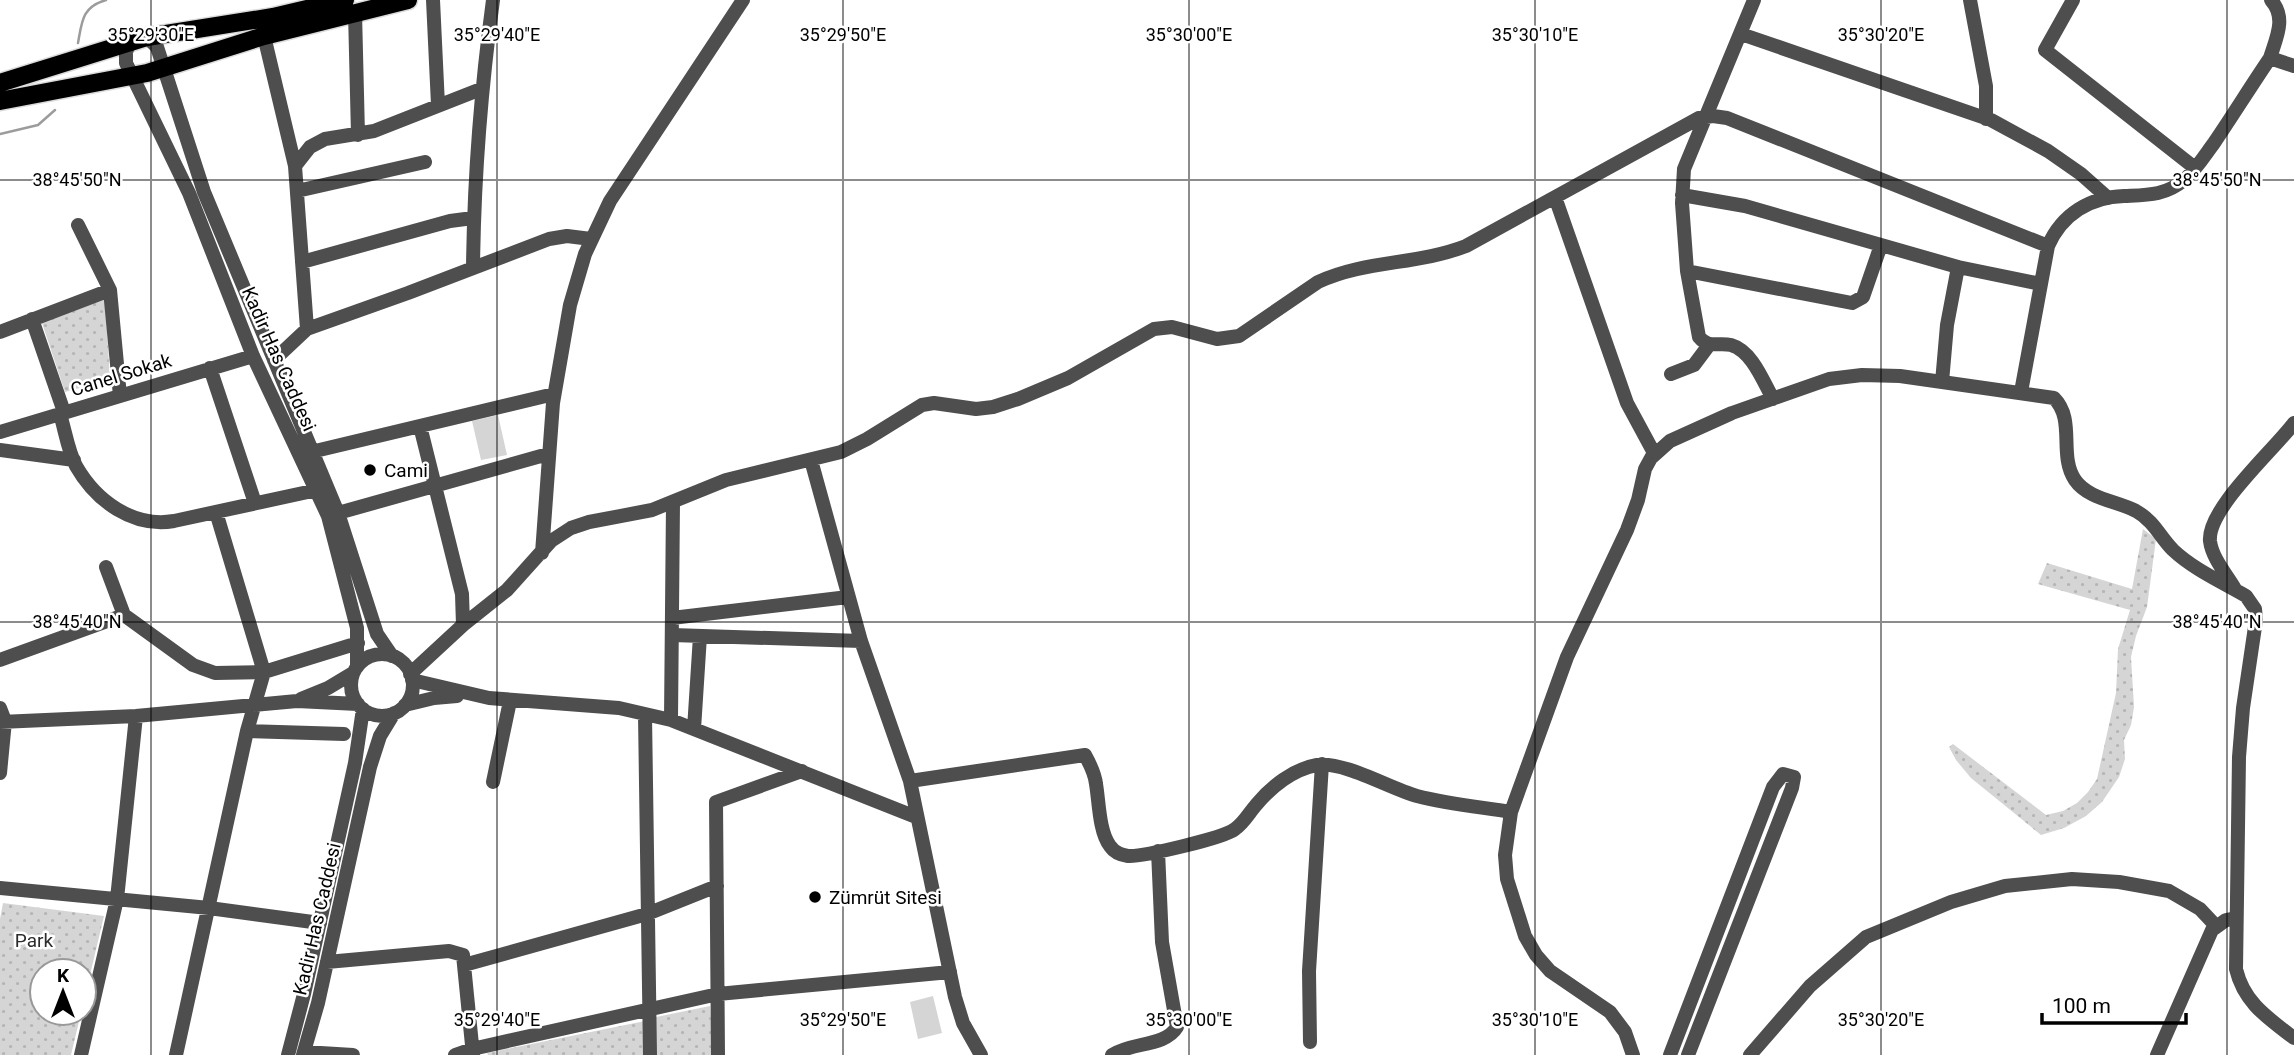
<svg xmlns="http://www.w3.org/2000/svg" width="2294" height="1055" font-family="Roboto,sans-serif">
<defs>
<pattern id="green-dots" width="8" height="8" patternUnits="userSpaceOnUse" patternTransform="scale(1.75)"><rect width="8" height="8" fill="#d5d5d5"/><path d="M2 2h.1M6 6h.1" fill="none" stroke="#b5b5b5" stroke-width="1.8" stroke-linecap="round"/></pattern>
</defs>
<rect width="100%" height="100%" fill="#fff"/>
<path fill="url(#green-dots)" d="M105 297 110 380 65 392 42 323Z
M2143 529 2156 539 2147 607 2136 636 2131 657 2134 707 2131 725 2124 740 2125 759 2119 777 2102 802 2086 816 2064 828 2041 835 1971 778 1956 760 1949 747 1953 744 2046 815 2063 811 2077 803 2088 792 2097 779 2116 693 2118 649 2130 610 2038 584 2047 563 2132 589Z
M3 903 104 916 84 1000V971H42V1013H81L71 1055H0V919Z
M710 1006 713 1055H656V1017Z
M645 1021 646 1055H488L487 1053Z"/>
<path fill="#d5d5d5" d="M498 415 507 455 481 460 472 421Z
M933 996 942 1033 918 1039 910 1002Z"/>
<g fill="none" stroke-linecap="round" stroke-linejoin="round">
<path stroke="#9c9c9c" stroke-width="2.5" d="M78 43C82 21 82 7 106 0
M0 134 38 125 55 110"/>
<defs>
<path id="major" d="M0 83 147 37 273 17 345 0
M0 101 147 73 264 36 408 0"/>
</defs>
<use href="#major" stroke="#dbdbdb" stroke-width="21"/>
<path stroke="#4e4e4e" stroke-width="14" d="M433 0 438 105
M1754 0 1684 169 1682 203 1687 271 1699 337C1709 349 1718 342 1731 345 1752 351 1763 381 1773 399
M1970 0 1986 86V119
M2073 0 2045 50 2195 168
M355 12 358 135
M1741 34 1991 120 2048 151 2081 174 2108 198
M264 36 295 166 307 329
M147 37 157 47 204 192 338 513 377 634 392 656
M130 42 126 52V63L189 193 253 356 328 516 357 628V667
M2270 58C2276 38 2287 18 2271 0
M295 166 310 147 325 139 374 131 481 89
M297 191 425 162
M1682 195 1745 206 1958 267 2041 284
M1555 197 1627 403 1654 453
M78 225 110 290 120 396
M302 262 450 221 473 218
M473 268C474 178 481 89 493 0
M1687 271 1852 303 1863 297 1881 245
M32 319 64 412
M0 332 110 290
M274 360 307 329 408 293 549 239 567 236 591 239
M210 368 255 503
M1671 374 1694 365 1709 345
M1942 382 1947 325 1958 267
M2021 392 2048 246
M60 414C65 430 68 451 76 466 96 501 133 528 174 521L317 490
M420 426 462 594 463 625
M0 432 253 356
M0 450 74 460
M311 452 554 394
M811 460 861 641 910 781 955 997 963 1023 981 1055
M338 513 548 454
M542 553 553 403 570 305 585 254 610 201 743 0
M106 567 124 615
M2235 589C2227 575 2212 558 2210 541 2207 509 2274 450 2294 423
M672 618 848 597
M672 635 861 641
M351 685a31 31 0 1 1 62 0a31 31 0 1 1-62 0Z
M0 660 124 615 193 665 215 673 264 672 358 643
M410 674 463 625 507 590 551 541 571 528 589 522 652 510 726 480 841 452 867 439 922 405 934 403 976 409 993 407 1018 399 1068 378 1154 329 1172 327 1217 339 1239 336 1318 282C1365 260 1417 265 1466 246L1699 118 1713 116 1727 118 2048 246C2062 214 2090 197 2124 196 2146 195 2165 196 2184 180 2196 170 2205 155 2214 143 2233 115 2251 86 2270 58L2294 66
M412 680 489 698 619 708 671 720 916 817
M301 699 328 688 353 673
M405 705 434 698 457 696
M0 708 5 721 0 773
M645 715 650 1055
M671 720 673 502
M0 722 136 716 297 701 358 704
M694 729 700 636
M247 731 344 734
M910 781 1085 755C1090 764 1095 774 1096 784 1099 801 1099 832 1110 846 1114 852 1121 855 1128 856 1142 857 1224 838 1235 829 1244 823 1249 813 1256 805 1271 787 1293 769 1317 765 1344 761 1389 788 1417 796 1448 804 1480 807 1511 812
M493 782 510 701
M0 888 209 908 320 923
M327 962 449 951 463 955 473 1055
M464 965 647 914 717 886
M1310 1042 1309 971 1322 764
M304 1052 353 1055
M81 1055 117 899 136 716
M176 1055 247 731 264 672 216 512
M288 1055 304 994 355 763 363 709
M303 1055 318 1003 370 767 380 736 394 713
M455 1055 472 1049 718 994 950 972
M718 1055 716 802 802 771
M1112 1055C1131 1042 1165 1047 1177 1027L1162 942 1158 851
M1633 1055 1625 1032 1610 1012 1550 971 1536 955 1525 936 1507 879 1505 855 1511 812 1567 657 1627 530 1638 500 1645 469 1651 458 1670 441 1732 413 1829 379 1862 375 1900 376 2054 398C2076 420 2058 455 2075 480 2088 499 2117 501 2136 511 2154 521 2160 537 2173 550 2193 569 2222 582 2246 596L2255 609 2256 620 2243 708 2239 757 2236 969C2244 1003 2268 1018 2294 1038
M1670 1055 1773 787 1783 774 1794 777 1792 788 1688 1055
M1750 1055 1810 986 1866 937 1951 902 2005 886 2072 879 2119 882 2169 891 2200 909 2216 926
M2157 1055 2212 930 2226 920 2236 918"/>
<use href="#major" stroke="#000" stroke-width="18"/>
</g>
<path fill="none" stroke="#000" stroke-width="2" stroke-opacity="0.45" d="M151 0V1055M497 0V1055M843 0V1055M1189 0V1055M1535 0V1055M1881 0V1055M2227 0V1055M0 180H2294M0 622H2294"/>
<g fill="#000" stroke="#fff" stroke-width="2.5">
<circle cx="370" cy="470" r="7"/>
<circle cx="815" cy="897" r="7"/>
</g>
<g text-anchor="middle" dominant-baseline="central" stroke-width="5" stroke-linejoin="round" paint-order="stroke">
<g font-size="19" fill="#000" stroke="#fff">
<text transform="translate(279 359) rotate(66)">Kadir Has Caddesi</text>
<text transform="translate(121 375) rotate(-17)">Canel Sokak</text>
<text transform="translate(317 919) rotate(-77)">Kadir Has Caddesi</text>
</g>
<g font-size="19" fill="#000" stroke="#fff" text-anchor="start">
<text x="384" y="470">Cami</text>
<text x="829" y="897">Zümrüt Sitesi</text>
</g>
<g font-size="19" fill="#2c2c2c" stroke="#fff">
<text x="34" y="940">Park</text>
</g>
</g>
<g font-size="18" text-anchor="middle" fill="#000" stroke="#fff" stroke-width="5" stroke-linejoin="round" paint-order="stroke">
<text x="151" y="41">35°29'30"E</text>
<text x="497" y="41">35°29'40"E</text>
<text x="843" y="41">35°29'50"E</text>
<text x="1189" y="41">35°30'00"E</text>
<text x="1535" y="41">35°30'10"E</text>
<text x="1881" y="41">35°30'20"E</text>
<text x="77" y="186">38°45'50"N</text>
<text x="2217" y="186">38°45'50"N</text>
<text x="77" y="628">38°45'40"N</text>
<text x="2217" y="628">38°45'40"N</text>
<text x="497" y="1026">35°29'40"E</text>
<text x="843" y="1026">35°29'50"E</text>
<text x="1189" y="1026">35°30'00"E</text>
<text x="1535" y="1026">35°30'10"E</text>
<text x="1881" y="1026">35°30'20"E</text>
</g>
<g transform="translate(63 992)"><circle r="33" fill="#ffffff" stroke="#999999" stroke-width="2"/>
<path d="M0-5L12 26L0 18L-12 26Z" fill="#000000"/>
<text y="-10" font-size="19" font-weight="bold" text-anchor="middle" fill="#000000">K</text>
</g>
<path d="M2042 1013v10h144v-10" fill="none" stroke="#000000" stroke-width="3.5"/>
<text x="2052" y="1013" font-size="21" fill="#000000" stroke="#ffffff" stroke-width="5" paint-order="stroke">100 m</text>
</svg>
